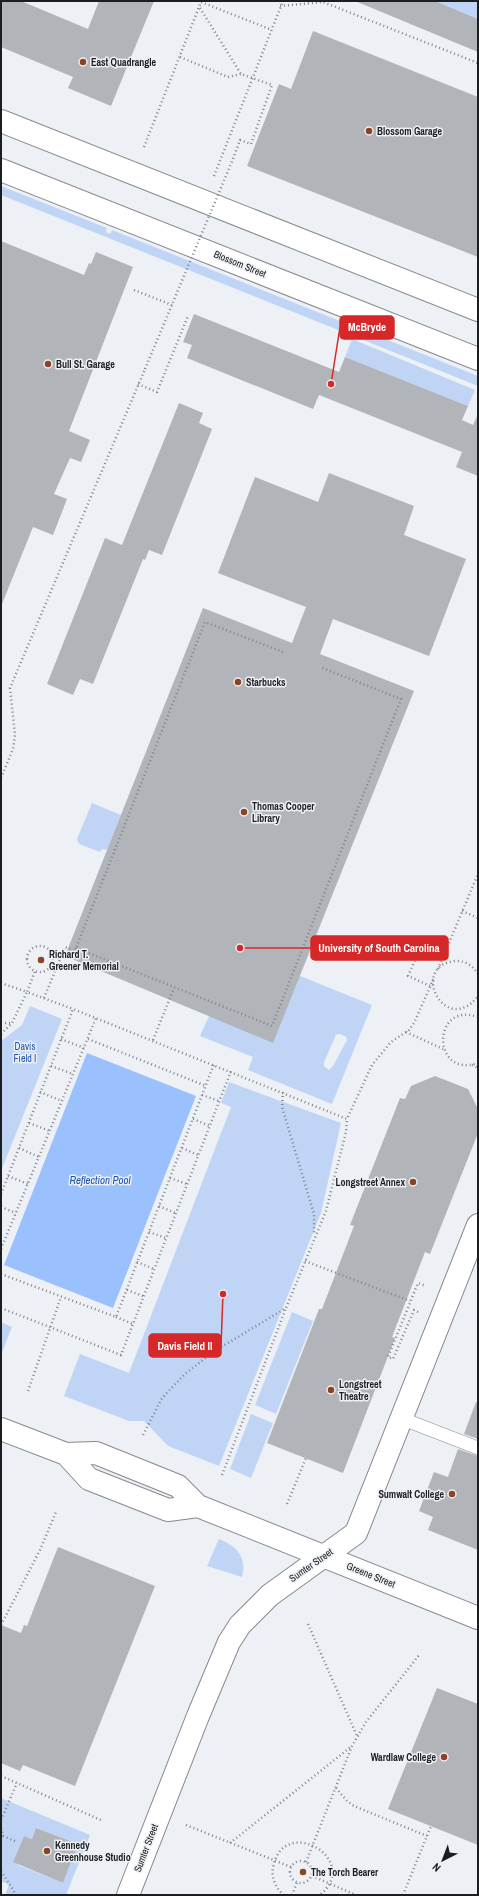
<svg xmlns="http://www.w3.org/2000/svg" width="479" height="1896" font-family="'Archivo Narrow',sans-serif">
<rect width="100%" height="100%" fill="#edf0f5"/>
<path fill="#c0d5f6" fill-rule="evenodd" d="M435 1H478V19Z
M1 186 107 228 106 232 110 234 112 230 478 376V386L1 195Z
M352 339 475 390 468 406 345 357Z
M92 803 121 815 107 850 102 849 100 852 79 844 77 839Z
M300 976 372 1005 332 1104 248 1070 253 1057 200 1036 209 1016ZM340 1034 346 1037 347 1040 333 1066 329 1070 324 1066V1062L336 1035Z
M30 1006 62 1019 1 1171V1041L22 1025Z
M229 1082 341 1123 321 1213 219 1466 168 1446 144 1421H129L64 1396 80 1354 129 1373 231 1107 221 1103Z
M292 1312 313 1321 276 1414 255 1405Z
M1 1322 12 1327 1 1355Z
M251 1414 273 1423 251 1478 230 1469Z
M219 1539C237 1546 247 1557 242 1577L207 1566Z
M1 1798 90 1835 66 1895H5L9 1885 1 1881ZM36 1828 78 1844 63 1883 18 1865 15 1857 24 1836 32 1839Z"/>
<path fill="#9ac0fd" d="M87 1053 196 1096 113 1308 4 1265Z"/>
<path fill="#b1b4b8" d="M1 1H21L88 29 99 1H154L111 106 68 88 73 77 1 47Z
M355 1H435L478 19V52Z
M313 31 478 97V257L247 166 279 84 291 89Z
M1 241 84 275 89 263 91 264 96 252 133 267 69 431 90 440 81 462 70 458 54 494 67 499 53 535 33 527 2 604Z
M194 314 339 372 345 357 468 406 462 420 473 425 478 414V476L456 467 462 452 319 395 313 409 187 358 192 345 183 342Z
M179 403 203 413 199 423 212 429 162 555 149 550 145 560 143 559 93 684 80 679 73 695 47 684 105 538 122 545Z
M329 473 414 506 404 535 466 559 429 656 333 619 320 654 414 691 273 1043 65 956 203 608 292 643 306 607 218 573 255 477 318 502Z
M435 1076 468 1089 478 1109V1133L430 1254 425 1252 392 1337 395 1338 343 1473 267 1443 319 1309H322L354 1226 350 1225 400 1098 405 1099 411 1086Z
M476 1402 478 1403V1439L464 1434Z
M458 1449 478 1456V1550L428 1530 433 1517 419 1511 434 1472 448 1477Z
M58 1547 155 1586 75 1786 23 1765 20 1771 1 1763V1625L21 1633 24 1625 27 1626Z
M437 1688 478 1704V1845L388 1809Z
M36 1828 78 1844 63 1883 13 1862 24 1836 32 1839Z"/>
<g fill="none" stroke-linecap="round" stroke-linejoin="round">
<defs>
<path id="lane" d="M403 1419 478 1448"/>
<path id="street" d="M1 1429 66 1454 96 1453 178 1486 198 1506 478 1618
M66 1454 89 1479 168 1510 198 1506"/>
<path id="secondary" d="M1 121 478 310
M1 170 478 359
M128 1895 198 1716 229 1642 240 1625 270 1595 356 1533 478 1225"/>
</defs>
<use href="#lane" stroke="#87898e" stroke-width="14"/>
<use href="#street" stroke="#87898e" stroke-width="24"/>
<use href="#secondary" stroke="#87898e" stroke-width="24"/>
<path stroke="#828488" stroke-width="2.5" stroke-dasharray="1 3" stroke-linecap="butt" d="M280 6 323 2 478 63
M200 8 241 74 272 85 251 144 240 140 233 159
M180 57 228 77 241 74
M144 147 201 2 272 30
M214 176 283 1
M134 290 172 305
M138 384 157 392 188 316
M283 652 205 622 76 948 272 1026 401 699 320 667
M1 778 13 749 15 735 10 688 145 369
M462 911 478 918
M27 959a13 13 0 1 1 26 0a13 13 0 1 1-26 0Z
M438 969 478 874
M478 974C473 966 465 960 455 961 408 966 446 1038 478 996
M1 983 27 992 35 971
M430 986 408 976 421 947 443 957
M44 998 65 947 75 951 76 948
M478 1017C431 1001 432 1079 478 1063
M1 1023H12
M406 1032 443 1049
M1 1034 12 1023 27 992 73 1009
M61 1039 84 1048
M88 1039 206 1086
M153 1040 174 988
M472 1065 478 1068
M51 1066 73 1074
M40 1092 62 1101
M283 1092 282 1107 314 1214V1235
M202 1095 219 1101
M193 1119 210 1126
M29 1123 50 1131
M19 1148 39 1157
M182 1148 198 1155
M8 1176 28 1184
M170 1178 187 1184
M1 1194 73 1009 347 1119 372 1065 391 1042 409 1030 414 1023 434 978
M159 1206 175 1213
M1 1207 16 1213
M149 1232 166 1238
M1 1249 96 1018
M305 1261 410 1301
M137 1262 154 1269
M1 1274 116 1317 214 1064
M127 1290 143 1296
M1 1308 121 1355 231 1071
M418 1312 414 1310 393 1359 388 1357 418 1283 426 1286
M116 1317 133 1324
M28 1391 61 1297
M143 1435 162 1398 185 1374 213 1352 286 1308 326 1211 346 1132 347 1119
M222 1475 286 1308
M287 1504 306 1458
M308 1624 357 1736
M1 1625 40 1550 56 1512
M1 1776 101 1820
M336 1788 347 1801 354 1806 427 1836
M1 1820 17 1783
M186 1825 291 1867
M1 1828 3 1834 1 1839
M3 1836 17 1842
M230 1843 352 1746
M290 1872a11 11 0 1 1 22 0a11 11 0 1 1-22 0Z
M306 1862 352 1746 366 1722 420 1654
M1 1871 14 1891V1895
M312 1876 356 1895
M284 1895C276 1889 271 1877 273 1868 282 1813 363 1859 320 1895
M292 1895 297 1882
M403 1895 431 1826"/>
<use href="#lane" stroke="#fff" stroke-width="13"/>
<use href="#street" stroke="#fff" stroke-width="22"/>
<use href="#secondary" stroke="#fff" stroke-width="22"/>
<path stroke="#828488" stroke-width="2.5" stroke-dasharray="1 3" stroke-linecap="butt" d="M145 369 233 159"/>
</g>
<g fill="#8b4324" stroke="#edf0f5" stroke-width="1.5">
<circle cx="83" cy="62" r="4"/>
<circle cx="369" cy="131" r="4"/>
<circle cx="48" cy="364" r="4"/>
<circle cx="238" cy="682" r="4"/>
<circle cx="244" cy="812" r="4"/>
<circle cx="41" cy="960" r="4"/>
<circle cx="413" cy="1182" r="4"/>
<circle cx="331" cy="1390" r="4"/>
<circle cx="452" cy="1494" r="4"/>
<circle cx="444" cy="1757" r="4"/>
<circle cx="47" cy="1851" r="4"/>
<circle cx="303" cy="1872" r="4"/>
</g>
<g text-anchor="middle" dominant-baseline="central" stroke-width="3" stroke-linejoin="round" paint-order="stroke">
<g font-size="10" font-weight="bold" fill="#1c1d1f" stroke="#edf0f5" text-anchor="start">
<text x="91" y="62">East Quadrangle</text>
<text x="377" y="131">Blossom Garage</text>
<text x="56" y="364">Bull St. Garage</text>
<text x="246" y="682">Starbucks</text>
<text x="252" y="806">Thomas Cooper<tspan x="252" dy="12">Library</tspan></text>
<text x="49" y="954">Richard T.<tspan x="49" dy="12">Greener Memorial</tspan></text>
<text x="405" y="1182" text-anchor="end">Longstreet Annex</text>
<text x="339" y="1384">Longstreet<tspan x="339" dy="12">Theatre</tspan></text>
<text x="444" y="1494" text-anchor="end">Sumwalt College</text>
<text x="436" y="1757" text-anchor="end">Wardlaw College</text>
<text x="55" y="1845">Kennedy<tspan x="55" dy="12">Greenhouse Studio</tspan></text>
<text x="311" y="1872">The Torch Bearer</text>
</g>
<g font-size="10" fill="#1c1d1f" stroke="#edf0f5">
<text transform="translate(240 264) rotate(22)">Blossom Street</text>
<text transform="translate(311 1565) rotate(-35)">Sumter Street</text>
<text transform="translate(371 1575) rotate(22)">Greene Street</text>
<text transform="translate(146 1848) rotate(-69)">Sumter Street</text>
</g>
<g font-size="10" fill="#1c53aa" stroke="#edf0f5">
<text x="25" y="1046">Davis<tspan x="25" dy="12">Field I</tspan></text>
</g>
<g font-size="11" font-style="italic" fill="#1b52a8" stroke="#edf0f5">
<text x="100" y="1180">Reflection Pool</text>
</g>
</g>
<path fill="none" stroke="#d62828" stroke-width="1.5" d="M331 384L340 327M240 948L311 948M223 1294L221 1346"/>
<g fill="#d62828" stroke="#edf0f5" stroke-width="1.5">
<circle cx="331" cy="384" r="4"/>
<circle cx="240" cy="948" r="4"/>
<circle cx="223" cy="1294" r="4"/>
</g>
<g fill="#d62828" stroke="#d62828" stroke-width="1.5">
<rect x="340" y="316" width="54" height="23" rx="4"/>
<rect x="311" y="936" width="137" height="24" rx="4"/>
<rect x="149" y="1334" width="72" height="23" rx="4"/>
</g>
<g font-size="11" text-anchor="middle" font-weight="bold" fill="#fff">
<text x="367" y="331">McBryde</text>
<text x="379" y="952">University of South Carolina</text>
<text x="185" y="1350">Davis Field ll</text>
</g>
<rect width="479" height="1896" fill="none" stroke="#1c1d1f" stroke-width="4"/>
<g transform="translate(443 1860) rotate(222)" stroke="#edf0f5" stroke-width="3" paint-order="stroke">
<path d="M0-3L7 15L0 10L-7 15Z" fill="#1c1d1f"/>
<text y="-6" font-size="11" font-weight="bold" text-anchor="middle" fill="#1c1d1f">N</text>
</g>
</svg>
